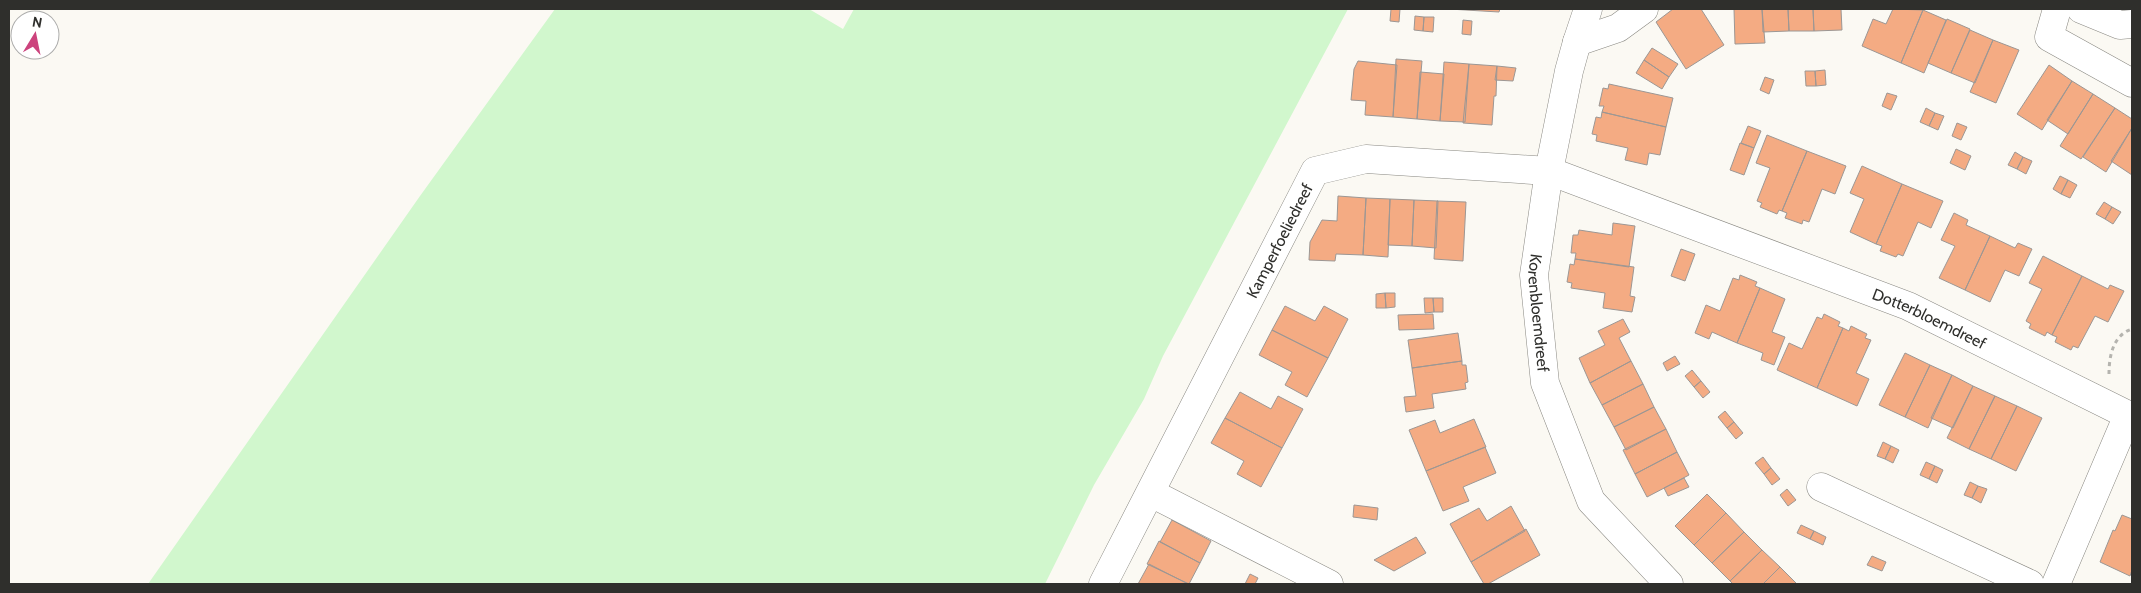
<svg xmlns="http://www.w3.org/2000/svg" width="2141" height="593" font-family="Cabin,sans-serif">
<rect width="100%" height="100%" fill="#fbf9f3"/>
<path fill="#d1f7cd" d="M555 9H809L843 29 854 9H1348L1163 356 1144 399 1094 485 1045 584H148L420 196Z"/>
<path fill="#f4ab83" stroke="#9c9794" d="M1391 9H1400L1399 22 1390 21Z
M1449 9H1500L1499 12Z
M1673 9H1701L1724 45 1686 69 1656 22Z
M1734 9H1762L1765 43 1735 44Z
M1762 9H1788L1789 31 1763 32Z
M1788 9H1813L1814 31H1789Z
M1813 9H1841L1842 30 1814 31Z
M1893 9 1923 10 1901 63 1862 46 1873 19 1886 24Z
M1923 10 1946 20 1924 73 1901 63Z
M1415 16 1424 17 1423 31 1414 30Z
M1424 17H1434L1433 32 1423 31Z
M1947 19 1970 29 1951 73 1928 63Z
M1463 20 1472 21 1471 35 1462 34Z
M1970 30 1993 40 1975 83 1951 73Z
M1993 40 2019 50 1996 103 1970 92Z
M1652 48 1678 64 1669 77 1644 60Z
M1396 59 1422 61 1417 119 1393 117Z
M1644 60 1669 77 1662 89 1636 73Z
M1358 61 1397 65 1393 117 1365 115 1366 101 1351 100 1354 69Z
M1444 62 1469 64 1465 122 1440 121Z
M1469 64 1497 66 1496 96H1494L1492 125 1463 123Z
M2049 65 2072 81 2042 130 2017 114Z
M1497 66 1516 68 1513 81 1495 80Z
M1825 70 1826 85 1816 86 1815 71Z
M1805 71H1815L1816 86H1806Z
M1420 72 1444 74 1440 121 1417 119Z
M1765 77 1774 80 1769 94 1760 90Z
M2072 81 2093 94 2068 134 2047 120Z
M1609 84 1673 98 1666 127 1602 112 1604 106H1599L1603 88 1608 89Z
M1887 93 1897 96 1891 110 1882 106Z
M2093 94 2115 108 2081 159 2060 146Z
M1926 108 1935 113 1929 126 1920 122Z
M2115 108 2132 119V128L2106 172 2083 157Z
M1602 112 1666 127 1660 155 1649 153 1647 165 1625 160 1628 148 1596 141 1597 135 1592 134 1596 117 1601 118Z
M1935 113 1944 116 1938 130 1929 126Z
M1957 123 1967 127 1961 140 1952 136Z
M1748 126 1761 131 1754 148 1741 143Z
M2132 128V175L2111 161Z
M1767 135 1807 151 1782 211 1779 210 1777 214 1760 207 1762 203 1757 201 1770 168 1756 163Z
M1740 143 1754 148 1744 175 1730 170Z
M1956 149 1971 156 1965 170 1950 163Z
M1807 151 1846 166 1835 194 1822 189 1809 222 1803 220 1802 224 1785 218 1787 213 1782 211Z
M2015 152 2023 157 2017 169 2008 165Z
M2023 157 2032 161 2026 174 2017 169Z
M1862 166 1902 184 1876 244 1850 232 1864 199 1850 193Z
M2060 176 2068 180 2061 194 2053 189Z
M2068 180 2077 185 2070 198 2061 194Z
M1902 184 1943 201 1931 228 1918 222 1903 256 1898 254 1896 257 1880 251 1882 246 1876 244Z
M1338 196 1366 198 1363 255 1336 254 1335 261 1309 260 1310 242 1322 220 1337 221Z
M1366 198 1390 199 1388 257 1363 255Z
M1390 199 1414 200 1412 246 1388 245Z
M1414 200 1438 201 1436 248 1412 246Z
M1437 201 1466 202 1463 261 1434 259Z
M2104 202 2112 207 2105 219 2096 214Z
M2112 207 2121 212 2113 224 2105 219Z
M1954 213 1968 220 1966 225 1990 236 1965 290 1939 278 1955 246 1941 240Z
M1613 223 1635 226 1629 267 1575 259 1576 253H1571L1573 235H1578L1579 230 1612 235Z
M1990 236 2015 248 2018 243 2032 249 2019 276 2005 270 1990 302 1965 290Z
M1681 249 1695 254 1685 281 1671 276Z
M2043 256 2082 276 2052 335 2047 332 2045 336 2029 328 2031 324 2026 321 2042 289 2029 283Z
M1575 259 1634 267 1630 296 1635 297 1632 312 1603 308 1605 293 1571 288 1572 283 1567 282 1570 264 1574 265Z
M1740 275 1757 282 1755 286 1760 288 1737 343 1712 332 1709 339 1695 333 1706 305 1720 311 1733 278 1739 280Z
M2082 276 2108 289 2110 285 2124 291 2108 322 2095 316 2078 348 2073 346 2071 350 2055 342 2057 337 2052 335Z
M1760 288 1785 299 1772 332 1785 337 1774 365 1761 360 1763 353 1737 343Z
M1385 293H1395V307L1386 308Z
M1385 293 1386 308H1376V294Z
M1424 298H1433L1434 312 1425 313Z
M1433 298H1443V312H1434Z
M1285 306 1315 321 1324 306 1348 319 1328 358 1272 330Z
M1433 314 1434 329 1399 330 1398 315Z
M1824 314 1840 322 1838 326 1843 328 1817 388 1777 370 1789 343 1802 349 1817 317 1822 319Z
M1623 319 1630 332 1619 338 1631 361 1590 383 1579 358 1605 345 1598 331Z
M1851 326 1867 334 1865 338 1871 340 1856 373 1869 379 1857 406 1817 388 1843 328 1849 331Z
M1272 330 1328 358 1307 397 1285 385 1292 372 1259 355Z
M1458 333 1462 361 1412 368 1408 340Z
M1905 353 1930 365 1905 417 1879 405Z
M1675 356 1680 364 1667 371 1663 363Z
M1462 361V365H1466L1468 382 1465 383 1466 389 1432 394 1434 408 1406 412 1404 397 1416 396 1412 368Z
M1631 361 1643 384 1602 405 1590 383Z
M1930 365 1952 375 1928 428 1905 417Z
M1692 370 1701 381 1694 387 1685 376Z
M1952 375 1973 386 1953 428 1931 418Z
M1701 381 1710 392 1703 398 1694 387Z
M1643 384 1654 407 1614 427 1602 405Z
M1973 386 1995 396 1969 449 1947 438Z
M1240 392 1271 409 1278 396 1303 409 1282 448 1225 418Z
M1995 396 2017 406 1991 459 1969 449Z
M2017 406 2042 418 2016 471 1991 459Z
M1654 407 1666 429 1626 450 1614 427Z
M1725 411 1734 422 1727 428 1718 417Z
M1225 418 1282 448 1261 487 1237 474 1244 461 1211 443Z
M1474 419 1486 447 1426 471 1409 430 1435 420 1440 433Z
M1734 422 1743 433 1736 439 1727 428Z
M1666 429 1677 452 1635 474 1623 450Z
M1883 442 1891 446 1885 459 1877 456Z
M1891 446 1899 450 1893 463 1885 459Z
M1485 447 1496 473 1463 487 1469 501 1443 511 1426 471Z
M1677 452 1689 475 1647 497 1635 474Z
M1763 457 1771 468 1764 474 1755 463Z
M1926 462 1935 466 1929 479 1920 475Z
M1935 466 1943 470 1937 483 1929 479Z
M1771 468 1780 479 1772 485 1764 474Z
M1684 478 1689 487 1668 496 1664 488Z
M1970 482 1978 486 1972 498 1964 495Z
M1978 486 1987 489 1981 503 1972 498Z
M1787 489 1796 500 1788 506 1780 495Z
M1707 494 1726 513 1694 545 1675 526Z
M1354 505 1378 508 1377 520 1353 517Z
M1511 506 1525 531 1471 562 1450 524 1479 508 1487 521Z
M1726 513 1744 532 1712 563 1694 545Z
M2122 515 2132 519V570L2130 576 2100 562 2113 530 2115 531Z
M1172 520 1211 541 1200 563 1160 542Z
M1801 525 1814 531 1810 539 1797 533Z
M1526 529 1540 555 1488 584H1484L1471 562Z
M1814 531 1826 537 1823 545 1810 539Z
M1744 532 1762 550 1730 581 1712 563Z
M1416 537 1426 553 1394 571 1374 560Z
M1159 541 1200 563 1189 584 1147 564Z
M1762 550 1780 567 1763 584H1733L1730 581Z
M1872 556 1886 562 1882 571 1867 565Z
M1149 564 1188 584H1138Z
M1780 567 1797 584H1763Z
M1250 574 1258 578 1255 584H1245Z"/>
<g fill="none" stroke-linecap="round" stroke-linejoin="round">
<defs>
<g id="minor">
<path id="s1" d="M1588 9 1577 42 1569 71 1549 171 1534 275 1545 383 1591 501 1669 584"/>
<path d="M2057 9 2049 37 2132 83"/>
<path d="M2081 9 2120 25 2132 24"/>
<path d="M1577 42 1618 28 1644 9"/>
<path d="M1821 487 2030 584"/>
<path d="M1151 493 1329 584"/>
<path id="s2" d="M1103 584 1315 171 1366 159 1549 171 1908 306 2128 415 2056 584"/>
</g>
</defs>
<use href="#minor" stroke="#898882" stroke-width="29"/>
<path stroke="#b5b4af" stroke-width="3" stroke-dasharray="4 4" stroke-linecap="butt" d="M2109 374C2109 356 2113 335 2132 329"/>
<use href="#minor" stroke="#fff" stroke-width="28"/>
</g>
<g text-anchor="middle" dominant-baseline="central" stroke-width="4.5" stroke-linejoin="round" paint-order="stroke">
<g font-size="16" fill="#2f2f2c" stroke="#fff">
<text stroke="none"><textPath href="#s2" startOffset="386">Kamperfoeliedreef</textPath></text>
<text stroke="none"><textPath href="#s1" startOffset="310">Korenbloemdreef</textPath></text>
<text stroke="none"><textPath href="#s2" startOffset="1108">Dotterbloemdreef</textPath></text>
</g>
</g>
<rect width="2141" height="593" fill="none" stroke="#2f2f2c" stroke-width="20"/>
<g transform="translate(35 35) rotate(10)"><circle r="24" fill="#ffffff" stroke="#acacab"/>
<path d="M0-4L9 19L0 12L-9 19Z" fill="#cc437d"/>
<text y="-8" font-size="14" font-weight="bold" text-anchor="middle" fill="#2f2f2c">N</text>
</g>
</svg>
